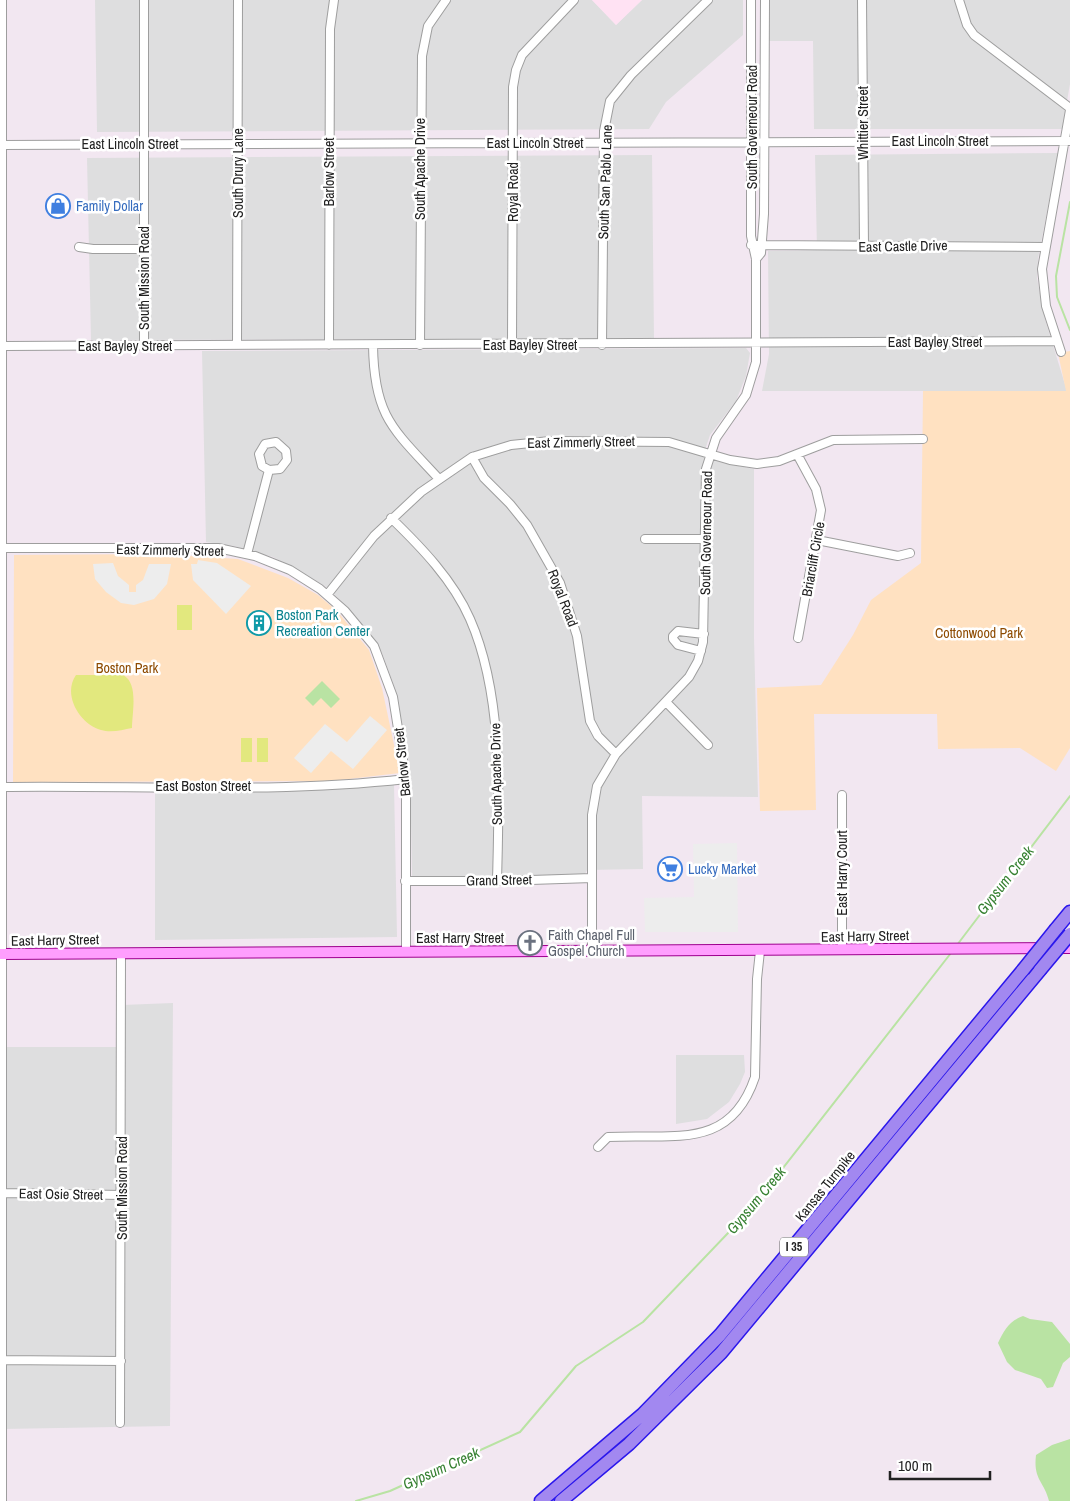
<svg xmlns="http://www.w3.org/2000/svg" width="1070" height="1501" font-family="'Archivo Narrow',sans-serif">
<rect width="100%" height="100%" fill="#f2e7f1"/>
<path fill="#dededf" d="M95 0H592L616 25 642 0H743V35L666 102 649 129 97 132Z
M767 0H1070V84L1062 129H814L813 41H768Z
M1058 153 1038 259 1037 278 1045 319 1067 391H762L769 354 768 251 817 250 815 155Z
M652 155 654 339 91 340 87 158Z
M746 348 750 353 746 376 736 401 710 435 703 456 723 463 754 469V638L758 797 642 796 643 869 587 870 584 876 580 877 412 876 410 769 394 686 382 653 341 601 326 587 305 574 273 557 234 546 206 542 202 351Z
M394 784 397 937 155 940V786Z
M173 1003 170 1426 3 1429 2 1045 6 1047H122V1005Z
M676 1055H744L745 1072 740 1084 729 1102 707 1119 676 1124Z"/>
<path fill="#ffe2f3" d="M592 0H642L616 25Z"/>
<path fill="#ffe1c1" d="M1070 351V748L1056 771 1020 748 938 749 937 714H814L816 810 760 811 757 688 821 685 853 635 871 600 921 563 923 391H1066L1058 353Z
M163 554 238 559 288 578 318 595 337 611 369 650 382 688 400 773 332 781 13 782 14 555Z"/>
<path fill="#e2e87e" d="M177 605H192V630H177Z
M76 675H123C139 683 132 713 132 728 122 730 111 733 101 730 80 724 62 695 76 675Z
M241 738H252V762H241Z
M257 738H268V762H257Z"/>
<path fill="#ededed" d="M198 560 217 563 251 586 226 614 193 580 191 564H197Z
M113 563 118 576 129 585V592H136V585L143 580 149 564H171L167 584 154 599 134 605 121 603 106 592 95 579 93 564Z
M370 716 387 730 353 769 331 751 311 773 294 758 325 724 347 742Z
M737 843 738 932H645L644 898 694 897 693 844Z"/>
<path fill="#b9e3a3" d="M322 681 340 699 331 708 321 698 313 706 305 698Z
M1023 1316 1030 1319 1052 1322 1070 1344V1357L1063 1363 1053 1387 1047 1388 1041 1379 1015 1370 1007 1362 998 1343C1004 1330 1009 1321 1023 1316Z
M1070 1439V1501H1049C1044 1481 1033 1480 1036 1455L1052 1445Z"/>
<g fill="none" stroke-linecap="round" stroke-linejoin="round">
<path stroke="#b9e3a3" stroke-width="2" d="M1070 202 1056 276 1057 297 1070 330
M957 945 1070 796
M356 1501 390 1491 520 1432 576 1366 643 1322 751 1209 951 953"/>
<defs>
<path id="minor" d="M144 0V346
M862 0 864 247
M959 0 967 25 974 35 1070 108
M0 145 1070 141
M751 245 1045 247
M79 247 93 249H144
M756 259 761 253 764 214 765 0
M237 345 238 0
M329 345 330 29 334 0
M373 345C374 417 393 429 439 479
M420 345 422 56 428 26 446 0
M512 345 513 87 516 70 522 55 574 0
M602 345 604 131 610 101 631 75 708 0
M3 346 1057 341
M1061 352 1046 306 1042 269 1070 110
M797 454 816 489 821 510 798 638
M472 457 484 478 510 504 527 525 560 583 577 636 590 721 598 736 616 754
M391 518C421 547 453 580 470 619 504 696 499 799 497 881
M645 539H704
M817 540 898 556 910 553
M0 548H218L255 556 290 570 320 589 345 611 374 646 393 697 406 779V952
M247 554 269 470 280 469 287 460 286 451 276 442 265 444 259 454 262 466 269 470
M327 595 374 536 421 492 472 457 511 445 550 441 669 442 730 460 757 464 779 461 833 440 923 439
M701 651 678 645 673 639V636L678 631 704 634
M667 703 708 745
M0 787C135 785 272 794 406 779
M842 795V950
M405 881H497L592 878
M592 951V815L597 786 616 754 689 677 698 661 703 642 706 469 716 438 746 395 756 362V259L751 236V0
M598 1147 608 1137C672 1133 730 1152 755 1077L757 979 760 951
M0 1193 122 1195
M0 1360 121 1361
M120 1423 121 953
M2 1501V0"/>
<path id="major" d="M0 954 1070 948"/>
<path id="highway" d="M1056 929 1070 912
M541 1501 643 1414 720 1335 1023 970
M561 1501 629 1444 721 1353 1040 970"/>
</defs>
<use href="#minor" stroke="#9e9e9e" stroke-width="10"/>
<use href="#major" stroke="#9d008d" stroke-width="12"/>
<use href="#highway" stroke="#2b17ec" stroke-width="15"/>
<use href="#minor" stroke="#fff" stroke-width="8"/>
<use href="#major" stroke="#ff9efe" stroke-width="10"/>
<use href="#highway" stroke="#a288f0" stroke-width="12"/>
<defs>
<path id="highway-bridge" d="M1023 970 1056 929
M1040 970 1070 934"/>
</defs>
<use href="#highway-bridge" stroke="#2b17ec" stroke-width="15" stroke-linecap="butt"/>
<use href="#highway-bridge" stroke="#a288f0" stroke-width="12"/>
</g>
<defs>
<symbol id="shop-ring" viewBox="-11 -11 22 22"><circle r="9.5" fill="#fff" stroke="#3f7fe0" stroke-width="1.5"/><path d="M-5-2.5h2.3a2.7 3.5 0 0 1 5.4 0H5L5.5 6h-11ZM-1.5-2.5h3a1.5 2.3 0 0 0-3 0Z" fill="#3f7fe0"/></symbol>
<symbol id="building-ring" viewBox="-11 -11 22 22"><circle r="9.5" fill="#fff" stroke="#0f9aa8" stroke-width="1.5"/><path d="M-4-6H4V6H1V3H-1V6H-4ZM-2.5-4.3h1.7v1.8h-1.7ZM.8-4.3h1.7v1.8H.8ZM-2.5-1h1.7V.8h-1.7ZM.8-1h1.7V.8H.8Z" fill="#0f9aa8"/></symbol>
<symbol id="supermarket-ring" viewBox="-11 -11 22 22"><circle r="9.5" fill="#fff" stroke="#3f7fe0" stroke-width="1.5"/><path d="M-6-5.5h2.5l.6 2H6L4.5 2H-2.5L-4.4-4H-6ZM-1.5 3.2a1.3 1.3 0 1 0 .1 0ZM3 3.2a1.3 1.3 0 1 0 .1 0Z" fill="#3f7fe0"/></symbol>
<symbol id="church-ring" viewBox="-11 -11 22 22"><circle r="9.5" fill="#fff" stroke="#6b7280" stroke-width="1.5"/><path d="M-1.2-6h2.4v3.5h3.3v2.4h-3.3V6h-2.4V-.1h-3.3v-2.4h3.3Z" fill="#6b7280"/></symbol>
</defs>
<g fill-rule="evenodd">
<use href="#shop-ring" x="44" y="192" width="28" height="28"/>
<use href="#building-ring" x="245" y="609" width="28" height="28"/>
<use href="#supermarket-ring" x="656" y="855" width="28" height="28"/>
<use href="#church-ring" x="516" y="929" width="28" height="28"/>
</g>
<g text-anchor="middle" dominant-baseline="central" stroke-width="5" stroke-linejoin="round" paint-order="stroke">
<rect fill="#fff" stroke="#646464" stroke-width="1" x="780" y="1237.5" width="28" height="19" rx="4"/>
<g font-size="12" font-weight="bold" fill="#212121">
<text x="794" y="1247">I 35</text>
</g>
<g font-size="14" fill="#212121" stroke="#fff">
<text transform="translate(863 123) rotate(-90)">Whittier Street</text>
<text transform="translate(752 127) rotate(-90)">South Governeour Road</text>
<text x="940" y="141">East Lincoln Street</text>
<text x="535" y="143">East Lincoln Street</text>
<text x="130" y="144">East Lincoln Street</text>
<text transform="translate(420 169) rotate(-90)">South Apache Drive</text>
<text transform="translate(329 172) rotate(-90)">Barlow Street</text>
<text transform="translate(238 173) rotate(-90)">South Drury Lane</text>
<text transform="translate(605 182) rotate(-88)">South San Pablo Lane</text>
<text transform="translate(513 192) rotate(-90)">Royal Road</text>
<text transform="translate(903 246) rotate(-1)">East Castle Drive</text>
<text transform="translate(144 278) rotate(-90)">South Mission Road</text>
<text x="935" y="342">East Bayley Street</text>
<text x="530" y="345">East Bayley Street</text>
<text x="125" y="346">East Bayley Street</text>
<text transform="translate(581 442) rotate(-1)">East Zimmerly Street</text>
<text transform="translate(706 533) rotate(-89)">South Governeour Road</text>
<text transform="translate(170 550) rotate(1)">East Zimmerly Street</text>
<text transform="translate(813 559) rotate(-80)">Briarcliff Circle</text>
<text transform="translate(563 598) rotate(69)">Royal Road</text>
<text transform="translate(402 762) rotate(-96)">Barlow Street</text>
<text transform="translate(496 774) rotate(-91)">South Apache Drive</text>
<text x="203" y="786">East Boston Street</text>
<text transform="translate(842 873) rotate(-90)">East Harry Court</text>
<text transform="translate(499 880) rotate(-1)">Grand Street</text>
<text transform="translate(865 936) rotate(-1)">East Harry Street</text>
<text x="460" y="938">East Harry Street</text>
<text transform="translate(55 940) rotate(-1)">East Harry Street</text>
<text transform="translate(825 1186) rotate(-51)">Kansas Turnpike</text>
<text transform="translate(122 1188) rotate(-90)">South Mission Road</text>
<text transform="translate(61 1194) rotate(1)">East Osie Street</text>
</g>
<g font-size="14" fill="#366cbe" stroke="#fff" text-anchor="start">
<text x="76" y="206">Family Dollar</text>
<text x="688" y="869">Lucky Market</text>
</g>
<g font-size="14" fill="#0d838f" stroke="#fff" text-anchor="start">
<text x="276" y="615">Boston Park<tspan x="276" dy="16">Recreation Center</tspan></text>
</g>
<g font-size="14" fill="#8d4a01" stroke="#fff">
<text x="979" y="633">Cottonwood Park</text>
<text x="127" y="668">Boston Park</text>
</g>
<g font-size="14" fill="#5b616d" stroke="#fff" text-anchor="start">
<text x="548" y="935">Faith Chapel Full<tspan x="548" dy="16">Gospel Church</tspan></text>
</g>
<g font-size="15" font-style="italic" fill="#368031" stroke="#fff">
<text transform="translate(1005 880) rotate(-52)">Gypsum Creek</text>
<text transform="translate(756 1200) rotate(-50)">Gypsum Creek</text>
<text transform="translate(441 1468) rotate(-24)">Gypsum Creek</text>
</g>
</g>
<path d="M890 1471v8h100v-8" fill="none" stroke="#212121" stroke-width="2.5"/>
<text x="898" y="1471" font-size="15" fill="#212121" stroke="#ffffff" stroke-width="4" paint-order="stroke">100 m</text>
</svg>
